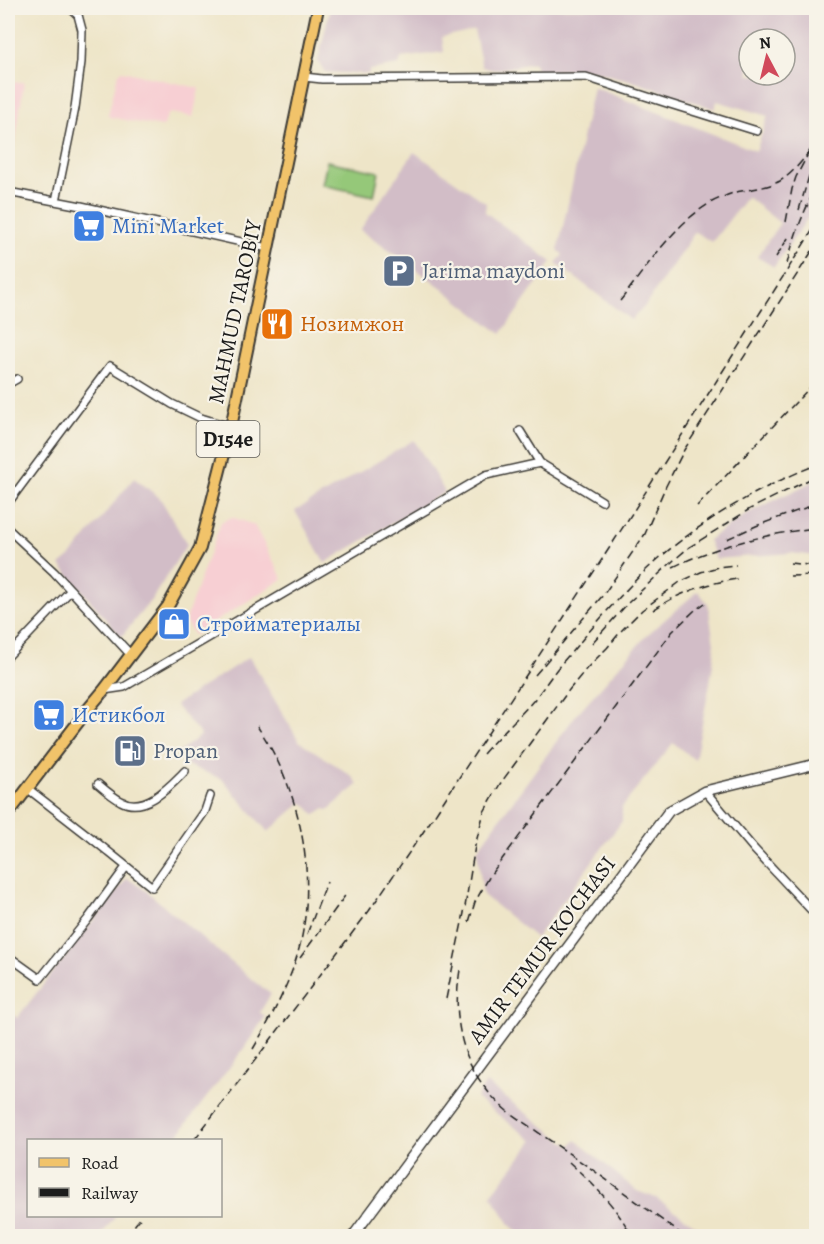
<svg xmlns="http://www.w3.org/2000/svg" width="824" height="1244" font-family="Alegreya,serif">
<rect width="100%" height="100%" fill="#f7f3e8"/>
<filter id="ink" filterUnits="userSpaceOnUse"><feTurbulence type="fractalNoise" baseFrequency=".0167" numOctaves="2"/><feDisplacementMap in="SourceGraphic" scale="12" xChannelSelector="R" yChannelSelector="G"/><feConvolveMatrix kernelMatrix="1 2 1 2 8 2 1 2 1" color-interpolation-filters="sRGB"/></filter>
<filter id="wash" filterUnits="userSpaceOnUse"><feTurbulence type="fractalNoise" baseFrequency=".008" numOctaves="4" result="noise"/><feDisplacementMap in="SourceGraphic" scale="24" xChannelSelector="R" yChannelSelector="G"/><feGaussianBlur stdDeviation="1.35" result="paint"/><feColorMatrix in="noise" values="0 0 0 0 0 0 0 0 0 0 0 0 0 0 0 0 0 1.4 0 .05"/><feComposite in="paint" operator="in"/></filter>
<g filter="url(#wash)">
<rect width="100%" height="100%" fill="#eee5c8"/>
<path fill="#f7cfd3" d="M122 71 198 88 199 89 193 117 171 113 167 115 164 126 162 127 109 117 108 115 118 74Z
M24 82 15 145 8 143V83Z
M232 517 254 525 283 579 194 635 185 621 221 522Z"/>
<path fill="#d2bdc7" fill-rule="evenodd" d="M330 8H816V206L774 267 757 257 780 223 747 197 712 242 695 232 645 306 631 320 556 263 563 255 558 250 593 87 756 151 768 116 717 101 715 109 629 80 588 70 536 71 534 63 494 70 482 67 474 30 442 37 444 52 401 58 399 65 369 70V74L325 72 318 62ZM749 39H785V75H749Z
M414 152 486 203 485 212 552 262 501 334 434 282 360 230Z
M414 440 445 492 325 563 295 511Z
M134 478 160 498 187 544 152 599 121 637 60 565 71 556Z
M816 480V556L791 553 716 559 708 540 748 513Z
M698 591 708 604 715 650 710 683 695 760 673 743 622 807V821L536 938 483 895 477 850 576 715 647 635Z
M249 657 299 741 352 776 358 785 328 810 324 809 315 815 305 804 301 803 268 832 222 779 189 766 177 754 201 735 175 705Z
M127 878 145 890 261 987 271 994 260 1012 265 1017 242 1051 174 1140H28V1216H116L100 1236H8V1011L17 1018Z
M486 1083 570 1146 576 1140 637 1191 656 1198 711 1236H522L511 1226 491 1195 533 1141 476 1098Z"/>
<path fill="#95c879" stroke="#58724a" stroke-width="1.5" d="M327 161 379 172 374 196 322 185Z"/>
</g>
<g filter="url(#ink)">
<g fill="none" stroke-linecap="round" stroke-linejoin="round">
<defs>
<path id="minor" d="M304 77 322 79 586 77 670 104 757 131
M8 192 81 206 268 248
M56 201 75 108 81 62 82 30 78 15 70 8
M8 384 17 379
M520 431 540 463
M8 503 110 366 172 404 201 418 231 427
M8 529 54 572 131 655
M8 656 71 590
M104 690 124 687 486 475 540 463 602 501
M98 784C105 790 113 797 121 801 145 814 170 786 185 771
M27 788 90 837 152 887 205 811 210 796
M705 791 754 849 816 915
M8 956 40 979 88 919 126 867"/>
<path id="tertiary" d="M353 1236 669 811 705 791 816 764"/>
<path id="primary" d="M8 814 89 708 104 690 168 606 200 548 231 427 318 8"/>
</defs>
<use href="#minor" stroke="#3c3a36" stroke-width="10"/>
<use href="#tertiary" stroke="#3c3a36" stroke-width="12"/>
<use href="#primary" stroke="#3c3a36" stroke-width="14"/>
<use href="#minor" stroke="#fff" stroke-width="7"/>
<use href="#tertiary" stroke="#fff" stroke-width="9"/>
<use href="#primary" stroke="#f1c36a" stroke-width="10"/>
<path stroke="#1c1c1c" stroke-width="1.5" stroke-dasharray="9 4.5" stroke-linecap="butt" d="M799 210 816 152
M786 222 792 189 796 177 816 139
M776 257 790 235
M787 264C794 237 803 212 816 188
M620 301C647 267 672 226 710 203 718 199 727 195 736 192 750 189 767 188 780 181 792 174 801 162 809 152
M697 506 816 381
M727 539 756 526 816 504
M790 563 816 566
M673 567C718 545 767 534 816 528
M790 576 816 575
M653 610C679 593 706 583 737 579
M592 643 629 602 673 561 688 548 750 509 816 476
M535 675 604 594 645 534 664 490 684 450 816 245
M483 754C499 735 517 719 533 701 543 689 551 676 561 664 584 638 606 611 630 586 680 533 750 491 816 465
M469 922 475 902 491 874 672 632 694 611 705 603
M307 934 327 882
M300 958 347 893
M460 970C451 1025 464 1074 507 1111L593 1170 684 1236
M446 999 464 913 475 846 484 812 500 784 569 690 587 668 607 648 622 630 642 610 680 582 701 572 718 567 736 565
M253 1049C273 1015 294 976 302 936 316 865 298 785 257 726
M194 1140 369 911 428 825 629 518 816 225
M569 1162C594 1185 615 1205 632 1236
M126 1236 142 1216"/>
</g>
</g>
<defs>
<symbol id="supermarket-square" viewBox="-11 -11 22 22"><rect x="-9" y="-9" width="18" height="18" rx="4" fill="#3f7fe0" stroke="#f7f3e8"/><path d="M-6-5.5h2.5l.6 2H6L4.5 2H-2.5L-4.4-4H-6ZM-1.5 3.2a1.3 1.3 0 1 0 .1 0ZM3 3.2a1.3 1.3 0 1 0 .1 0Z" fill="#fff"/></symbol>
<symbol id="parking-square" viewBox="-11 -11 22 22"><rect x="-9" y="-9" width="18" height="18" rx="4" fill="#5c6f8a" stroke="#f7f3e8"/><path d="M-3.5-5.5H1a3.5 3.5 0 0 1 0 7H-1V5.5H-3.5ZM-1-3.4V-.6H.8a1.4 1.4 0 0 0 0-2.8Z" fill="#fff"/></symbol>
<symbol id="restaurant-square" viewBox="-11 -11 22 22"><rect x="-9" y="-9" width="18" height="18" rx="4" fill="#e8710a" stroke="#f7f3e8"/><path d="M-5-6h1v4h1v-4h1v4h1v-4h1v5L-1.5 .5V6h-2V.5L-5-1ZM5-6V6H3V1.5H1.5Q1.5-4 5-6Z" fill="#fff"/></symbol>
<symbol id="shop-square" viewBox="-11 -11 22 22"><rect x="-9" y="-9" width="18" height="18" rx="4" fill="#3f7fe0" stroke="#f7f3e8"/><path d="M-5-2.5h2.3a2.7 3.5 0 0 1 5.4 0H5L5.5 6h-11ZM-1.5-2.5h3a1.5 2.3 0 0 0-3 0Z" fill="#fff"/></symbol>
<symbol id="fuel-square" viewBox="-11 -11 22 22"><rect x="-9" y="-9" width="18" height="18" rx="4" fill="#5c6f8a" stroke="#f7f3e8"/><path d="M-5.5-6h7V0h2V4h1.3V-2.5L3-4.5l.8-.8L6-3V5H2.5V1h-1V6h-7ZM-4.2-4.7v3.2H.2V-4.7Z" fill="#fff"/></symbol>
</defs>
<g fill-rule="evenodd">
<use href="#supermarket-square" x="70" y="207" width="38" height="38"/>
<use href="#parking-square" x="380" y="252" width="38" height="38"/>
<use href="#restaurant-square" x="258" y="305" width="38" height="38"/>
<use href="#shop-square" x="155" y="605" width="38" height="38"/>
<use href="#supermarket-square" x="30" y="696" width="38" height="38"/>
<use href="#fuel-square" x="111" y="732" width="38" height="38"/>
</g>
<g text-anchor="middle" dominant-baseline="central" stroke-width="4.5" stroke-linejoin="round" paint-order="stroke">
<rect fill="#f7f3e8" stroke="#5e5c59" stroke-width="1.5" x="196.5" y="421" width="63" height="36" rx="4.5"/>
<g font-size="21" font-weight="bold" fill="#1c1c1c">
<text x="228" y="439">D154e</text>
</g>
<g font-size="22" fill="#366cbe" stroke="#f7f3e8" text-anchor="start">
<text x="112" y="226">Mini Market</text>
<text x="197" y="624">Стройматериалы</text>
<text x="72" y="715">Истикбол</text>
</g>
<g font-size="22" fill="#4e5e75" stroke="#f7f3e8" text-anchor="start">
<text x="422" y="271">Jarima maydoni</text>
<text x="153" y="751">Propan</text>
</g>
<g font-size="22" fill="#1c1c1c" stroke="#f7f3e8">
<text transform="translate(235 312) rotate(-78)">MAHMUD TAROBIY</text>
<text transform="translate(542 950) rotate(-53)">AMIR TEMUR KO'CHASI</text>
</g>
<g font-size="22" fill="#c56008" stroke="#f7f3e8" text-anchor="start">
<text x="300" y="324">Нозимжон</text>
</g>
</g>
<rect width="824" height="1244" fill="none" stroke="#f7f3e8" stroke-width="30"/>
<rect x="27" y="1139" width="195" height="78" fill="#f7f3e8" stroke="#9f9d96" stroke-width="1.5"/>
<rect x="39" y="1158" width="30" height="9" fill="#f1c36a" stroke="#9f9d96" stroke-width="1.5"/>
<text x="81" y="1169" font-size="18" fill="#1c1c1c">Road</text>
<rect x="39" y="1188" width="30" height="9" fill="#1c1c1c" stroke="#9f9d96" stroke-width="1.5"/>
<text x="81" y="1199" font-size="18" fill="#1c1c1c">Railway</text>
<g transform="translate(767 57) rotate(353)"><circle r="28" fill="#f7f3e8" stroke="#9f9d96" stroke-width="1.5"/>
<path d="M0-4.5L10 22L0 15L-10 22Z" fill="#d1495b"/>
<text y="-9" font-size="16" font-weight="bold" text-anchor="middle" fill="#1c1c1c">N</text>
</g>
</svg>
